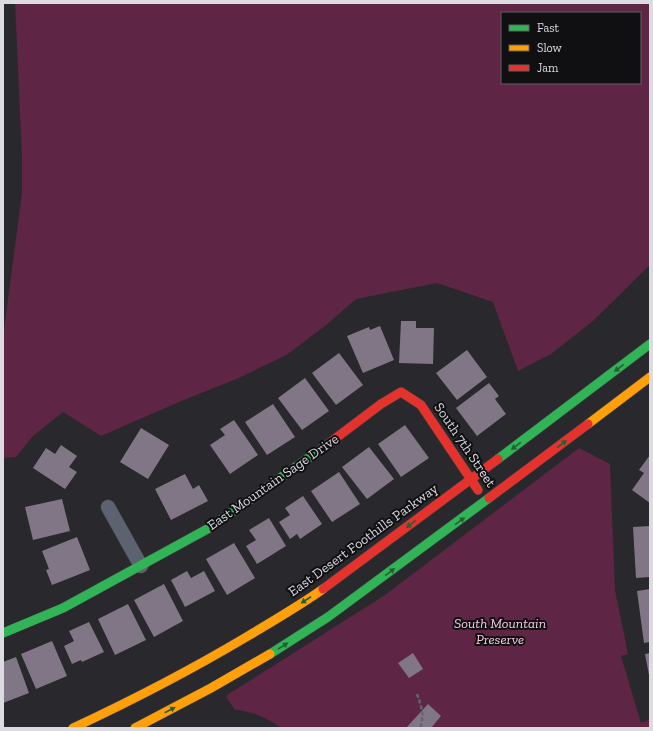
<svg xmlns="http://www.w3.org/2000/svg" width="653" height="731" font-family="'Zilla Slab',serif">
<rect width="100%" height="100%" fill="#28282d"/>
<path fill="#5e2544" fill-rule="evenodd" d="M15 3H650V265L593 321 551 354 518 371 493 302 437 283 356 299 325 326 288 354 239 378 179 402 101 436 63 412 33 436 16 457 3 458V337L22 193V157ZM502 13H640V83H502Z
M579 448 610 464 615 590 628 654 621 656 641 723 650 719V728H281C267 718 251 711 235 710L226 697 228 696 227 695 385 595Z"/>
<path fill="#817686" d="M401 321H416V328H434L433 364 399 363Z
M380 326 394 360 363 373 347 336 369 327 370 330Z
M467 350 487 377 457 400 436 373Z
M339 353 363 385 336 405 312 373Z
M305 378 329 411 302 430 278 398Z
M489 383 499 396 495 399 506 414 477 436 456 408Z
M273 404 295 437 267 455 245 422Z
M234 420 258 455 230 474 210 445 225 435 220 429Z
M405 425 429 458 401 477 378 444Z
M141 428 169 445 148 479 120 462Z
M61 445 77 456 69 467 77 472 65 489 33 468 46 448 55 454Z
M369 447 394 479 367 499 342 467Z
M650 455V503L632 490 644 473 639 470Z
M339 472 360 504 332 522 311 491Z
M185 474 193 489 199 485 208 501 171 520 155 489Z
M303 496 322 524 300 539 297 534 290 539 279 522 290 515 285 508Z
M62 499 70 531 33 540 25 507Z
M269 518 286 546 257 564 246 546 256 540 249 530Z
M650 526V577L636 578 633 527Z
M77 537 90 570 52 585 46 570 49 569 42 551Z
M234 543 255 578 227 595 206 559Z
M187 571 191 578 204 571 215 591 185 607 171 580Z
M164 584 183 621 154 637 134 600Z
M650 589V642L644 643 637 591Z
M128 604 146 640 115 655 98 619Z
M89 622 104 652 82 662 81 660 72 664 64 646 74 641 69 631Z
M52 641 67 676 36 689 21 654Z
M413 653 423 669 409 678 398 663Z
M650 653V675H649L645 654Z
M16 657 29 693 3 703V662Z
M428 704 441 716 431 728H406Z"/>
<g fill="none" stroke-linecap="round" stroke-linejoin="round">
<defs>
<path id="street" d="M108 507 141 566"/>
<path id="fast" d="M498 459 650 344
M3 633 63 608 211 527 324 447
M270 654 328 617 489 498"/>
<path id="slow" d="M588 424 650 377
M73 728C133 700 191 670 248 636 273 621 299 606 323 589
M135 728 211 688 270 654"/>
<path id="jam" d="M324 447 381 404 401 392 421 405 478 490
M489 498 588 424
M323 589 498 459"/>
</defs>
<use href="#street" stroke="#464549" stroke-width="15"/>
<use href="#fast" stroke="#464549" stroke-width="10"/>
<use href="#slow" stroke="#464549" stroke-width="10"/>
<use href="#jam" stroke="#464549" stroke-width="10"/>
<path stroke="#60656f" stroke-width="2.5" stroke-dasharray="4 2" stroke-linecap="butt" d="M417 694C421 705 425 716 420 728"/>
<use href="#street" stroke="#5c626f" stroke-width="14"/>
<use href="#fast" stroke="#30b455" stroke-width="9"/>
<use href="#slow" stroke="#ff9f0a" stroke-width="9"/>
<use href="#jam" stroke="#e5322d" stroke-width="9"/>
</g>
<defs><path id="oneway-solid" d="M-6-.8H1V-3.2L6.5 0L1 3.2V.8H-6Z"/></defs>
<g fill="#206234">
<use href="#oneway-solid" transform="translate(619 368) rotate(142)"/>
<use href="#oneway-solid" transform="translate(562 444) rotate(-37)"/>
<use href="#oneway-solid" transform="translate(516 446) rotate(143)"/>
<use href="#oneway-solid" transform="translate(460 521) rotate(-36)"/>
<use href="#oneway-solid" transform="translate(411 524) rotate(143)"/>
<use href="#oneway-solid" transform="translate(390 572) rotate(-37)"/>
<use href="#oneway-solid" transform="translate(306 600) rotate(147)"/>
<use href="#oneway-solid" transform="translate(283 646) rotate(-32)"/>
<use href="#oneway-solid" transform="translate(170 710) rotate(-28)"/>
</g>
<g text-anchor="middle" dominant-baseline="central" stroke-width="4" stroke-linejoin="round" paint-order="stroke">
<g font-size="14" fill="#dcdbe1" stroke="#101013">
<text transform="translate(465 445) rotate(56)">South 7th Street</text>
<text transform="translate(273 482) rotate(-35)">East Mountain Sage Drive</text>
<text transform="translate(363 540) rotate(-36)">East Desert Foothills Parkway</text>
</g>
<g font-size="14" font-style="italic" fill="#f9c9df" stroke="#101013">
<text x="500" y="623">South Mountain<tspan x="500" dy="16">Preserve</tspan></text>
</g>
</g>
<rect width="653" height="731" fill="none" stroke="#dcdbe1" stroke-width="8"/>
<rect x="501" y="12" width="140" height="72" fill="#101013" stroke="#626165"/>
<rect x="509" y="25" width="20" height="6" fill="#30b455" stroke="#626165"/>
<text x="537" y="32" font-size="12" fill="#dcdbe1">Fast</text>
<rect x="509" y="45" width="20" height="6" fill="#ff9f0a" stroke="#626165"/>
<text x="537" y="52" font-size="12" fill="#dcdbe1">Slow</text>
<rect x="509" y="65" width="20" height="6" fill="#e5322d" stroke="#626165"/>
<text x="537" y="72" font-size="12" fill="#dcdbe1">Jam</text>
</svg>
